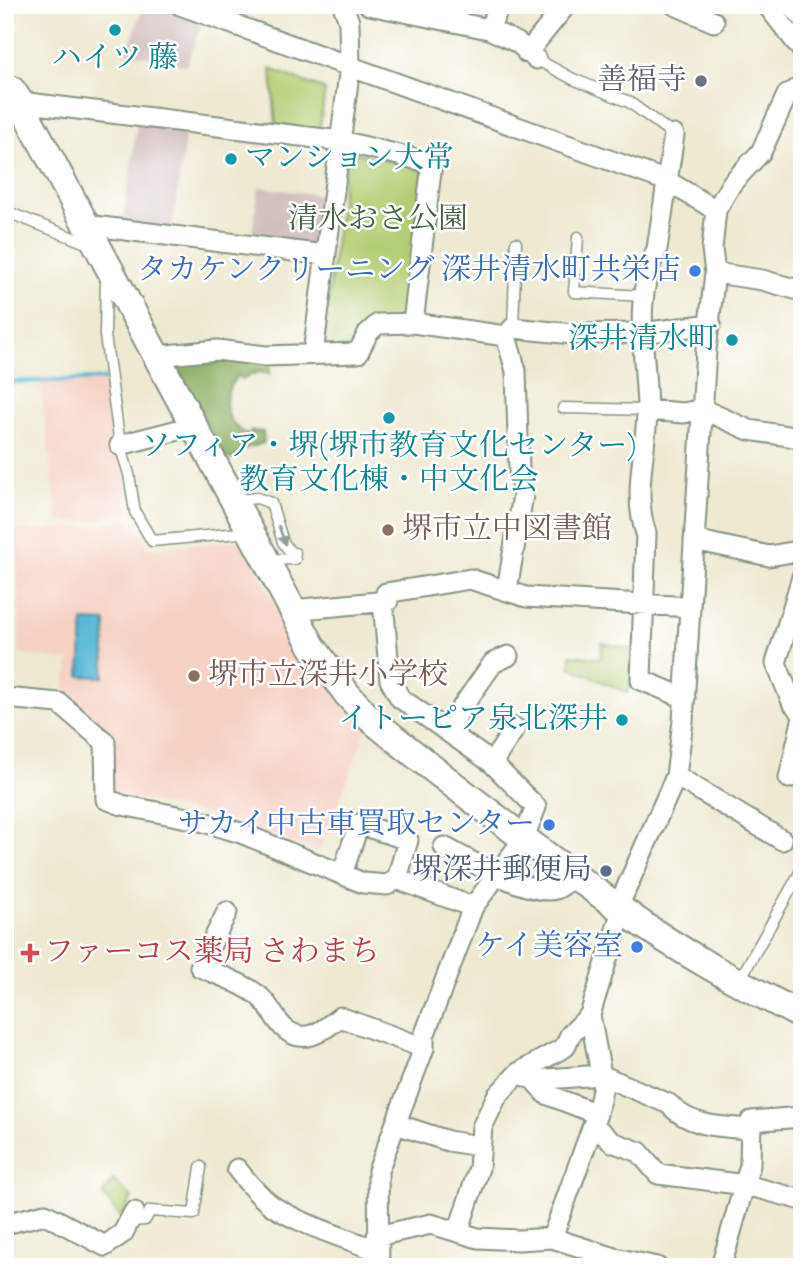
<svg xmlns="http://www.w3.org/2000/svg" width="807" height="1272" font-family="'Sorts Mill Goudy','Noto Serif JP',serif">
<rect width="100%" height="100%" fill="#fff"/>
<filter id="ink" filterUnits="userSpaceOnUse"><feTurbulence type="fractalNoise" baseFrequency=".0143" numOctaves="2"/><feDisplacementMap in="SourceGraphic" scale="14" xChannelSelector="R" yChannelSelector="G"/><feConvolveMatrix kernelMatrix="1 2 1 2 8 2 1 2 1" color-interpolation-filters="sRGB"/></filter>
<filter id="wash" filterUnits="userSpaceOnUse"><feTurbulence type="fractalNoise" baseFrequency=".00686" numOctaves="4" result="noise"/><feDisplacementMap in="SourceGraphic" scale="28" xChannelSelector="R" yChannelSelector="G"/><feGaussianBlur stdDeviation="1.57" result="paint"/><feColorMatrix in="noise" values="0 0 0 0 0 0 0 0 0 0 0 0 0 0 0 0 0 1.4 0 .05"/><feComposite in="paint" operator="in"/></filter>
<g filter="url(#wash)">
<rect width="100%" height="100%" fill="#eee9d0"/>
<path fill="#f6d2c4" d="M106 381 119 459 125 474 129 511 98 520 58 522 40 383Z
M126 518 151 548 241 540 280 612 284 630H289L367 728 319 853 228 819 112 793 113 734 69 694 63 692 70 661 20 654 15 531 101 526Z"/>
<path fill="#d1bfbe" d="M144 5H155L202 23 186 66 127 52Z
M137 123 186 130 172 229 123 222Z
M259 187 326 196 320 243 315 247 251 239Z"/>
<path fill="#b2cd72" stroke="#688553" stroke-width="2" d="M271 69 325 90 319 132 276 126Z
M352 152 420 168 424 173 406 313 356 345 327 347 323 341 346 157Z
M602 643 633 649 631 684 627 693 570 667 571 655 601 658Z
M113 1180 132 1197 121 1218 103 1194Z"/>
<path fill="#8db064" stroke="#56764c" stroke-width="2" d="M222 356 270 364V374L258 372 242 379 238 375C219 397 223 422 249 436L251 431 263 432 264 443 244 449 233 459 226 458 178 369 181 360Z"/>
<path fill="#57b8d6" stroke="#3b7a85" stroke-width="2" d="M83 621 106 622 104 677 80 676Z"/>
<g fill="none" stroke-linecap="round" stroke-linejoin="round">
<path stroke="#57b8d6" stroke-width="4.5" d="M10 382 105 379"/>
</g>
</g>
<g filter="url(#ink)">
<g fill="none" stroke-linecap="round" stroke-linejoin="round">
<defs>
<path id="lane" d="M536 59 573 79 629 102 674 135
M5 211 91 245
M578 237 574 292 643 296
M106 277 105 335 120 445 129 474 135 512 152 541 250 532
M513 328 516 243
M563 408 647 410
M238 500 257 498 271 503 283 542 291 553H295
M268 560 295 559
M739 981 802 869
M130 1221 145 1220 150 1211 194 1214 201 1167"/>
<path id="street" d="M180 5 667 181 716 210
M369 5 489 29 518 43 536 59
M675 5 714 22
M767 5 802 50
M792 5 802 17
M489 29 500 5
M527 53 566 5
M20 102 341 141 432 163 413 323
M674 135 657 249C632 298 646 356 647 409 647 449 632 494 646 533L641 680 685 698
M86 225 325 255
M715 273 762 280 802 291
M506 336 513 328 573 334 642 333 711 324
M313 354 350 66 349 22 343 5
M157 356 217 350 265 356 358 353 368 333 378 324 413 323 506 336 516 371 519 470 523 495 507 590
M647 410 684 413 702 409 749 430 795 437 802 441
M120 445 194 426
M694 540 769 556 798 551 802 559
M802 577 776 663 792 702 802 713
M292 610 388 601 386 593 470 579 526 597 690 607
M5 698 59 703 105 742 106 799 122 805 197 820 241 833 363 883 387 885 397 879 473 907 523 840 536 807 492 763 400 698 390 680 383 601
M451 733 458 713 493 663 508 656
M492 763 515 728
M676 776 782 840
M789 778 802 721
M444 847C467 859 531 897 556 889 562 887 569 880 574 876
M342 874 359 824 408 840 397 879
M618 907 676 776 683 721 706 350 715 273 712 249 716 210 732 183 761 152 787 95 802 86
M227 912 200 967C218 975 240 982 255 993 268 1001 273 1017 283 1027 303 1047 323 1031 340 1017L424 1048
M518 1073 534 1080 601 1075 669 1104C689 1127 722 1127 751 1129
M534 1080 546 1094 597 1114
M396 1124 448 1141 479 1146
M592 1128 600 1131 612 1142 639 1152 658 1174 746 1185 802 1200
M237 1169C247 1182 258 1195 271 1205 299 1224 346 1238 378 1251
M5 1224 45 1214 105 1246 123 1233 134 1212
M458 1232 479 1168 482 1127 497 1096 518 1073 565 1047 570 1035 590 1015
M377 1236 431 1224 478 1238 519 1240 552 1238 615 1258 657 1267
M552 1238 597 1114 603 1085 590 1015 622 910
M379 1267 378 1171 424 1048V1036L473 907
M721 1267 750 1165 751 1121 802 1117"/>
<path id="secondary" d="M5 87 12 90 20 102 312 646 347 694 367 716C450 784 535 848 622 910 678 951 741 984 802 1016"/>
</defs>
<use href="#lane" stroke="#869382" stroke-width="13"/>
<use href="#street" stroke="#869382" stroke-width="23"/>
<use href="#secondary" stroke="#869382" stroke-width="30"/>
<use href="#lane" stroke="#fff" stroke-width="10"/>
<use href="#street" stroke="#fff" stroke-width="19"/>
<use href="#secondary" stroke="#fff" stroke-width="26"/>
</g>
<defs><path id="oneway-solid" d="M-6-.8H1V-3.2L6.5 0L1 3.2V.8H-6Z" transform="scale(1.75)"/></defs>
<use fill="#8f9e9a" href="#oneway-solid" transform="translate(282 535) rotate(70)"/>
</g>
<g fill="#0f9aa8" stroke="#fff" stroke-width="2.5">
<circle cx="115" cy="30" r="7"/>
<circle cx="231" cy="159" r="7"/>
<circle cx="732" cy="340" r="7"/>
<circle cx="389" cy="418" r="7"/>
<circle cx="622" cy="720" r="7"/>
</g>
<circle fill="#6b7280" stroke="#fff" stroke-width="2.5" cx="701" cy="81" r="7"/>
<g fill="#3f7fe0" stroke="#fff" stroke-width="2.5">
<circle cx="695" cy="271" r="7"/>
<circle cx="549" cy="825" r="7"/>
<circle cx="637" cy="947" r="7"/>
</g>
<g fill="#8d6e63" stroke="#fff" stroke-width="2.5">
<circle cx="388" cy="530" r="7"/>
<circle cx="194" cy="676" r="7"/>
</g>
<circle fill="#5c6f8a" stroke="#fff" stroke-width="2.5" cx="606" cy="871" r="7"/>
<path fill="#e0444e" stroke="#fff" stroke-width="2.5" d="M26.5 942.5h7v7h7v7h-7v7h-7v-7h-7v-7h7z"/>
<g text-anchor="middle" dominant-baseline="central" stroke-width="5" stroke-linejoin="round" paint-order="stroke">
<g font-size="30" fill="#0d838f" stroke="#fff">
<text x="115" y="59">ハイツ 藤</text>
<text x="245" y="159" text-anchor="start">マンション大常</text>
<text x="718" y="340" text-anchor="end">深井清水町</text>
<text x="389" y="447">ソフィア・堺(堺市教育文化センター)<tspan x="389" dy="34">教育文化棟・中文化会</tspan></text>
<text x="608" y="720" text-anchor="end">イトーピア泉北深井</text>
</g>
<g font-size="30" fill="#5b616d" stroke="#fff" text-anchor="end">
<text x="687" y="81">善福寺</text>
</g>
<g font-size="30" fill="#446144" stroke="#fff">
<text x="378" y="220">清水おさ公園</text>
</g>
<g font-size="30" fill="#366cbe" stroke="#fff" text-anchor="end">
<text x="681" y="271">タカケンクリーニング 深井清水町共栄店</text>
<text x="535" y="825">サカイ中古車買取センター</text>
<text x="623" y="947">ケイ美容室</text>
</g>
<g font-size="30" fill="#785e54" stroke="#fff" text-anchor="start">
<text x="402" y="530">堺市立中図書館</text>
<text x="208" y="676">堺市立深井小学校</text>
</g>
<g font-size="30" fill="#4e5e75" stroke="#fff" text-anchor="end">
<text x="592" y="871">堺深井郵便局</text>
</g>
<g font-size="30" fill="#be3a42" stroke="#fff" text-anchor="start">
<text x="44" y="953">ファーコス薬局 さわまち</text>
</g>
</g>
<rect width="807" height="1272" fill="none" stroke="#fff" stroke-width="28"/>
</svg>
